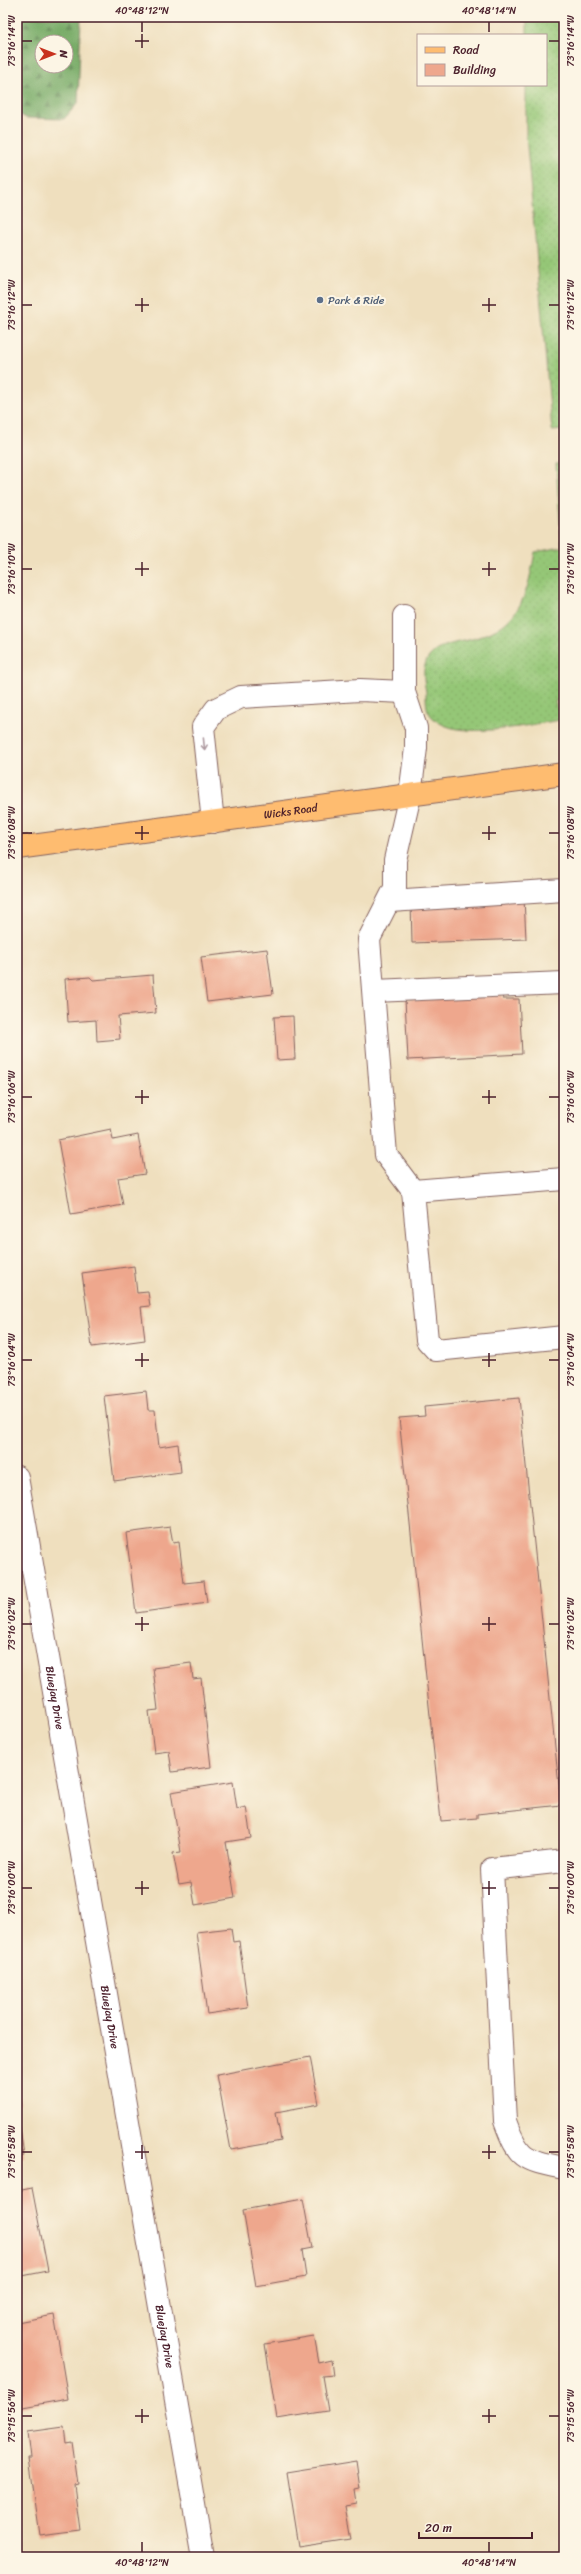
<svg xmlns="http://www.w3.org/2000/svg" width="581" height="2574" font-family="Sriracha,sans-serif">
<defs>
<pattern id="grass-dots" width="8" height="8" patternUnits="userSpaceOnUse"><rect width="8" height="8" fill="#95c777"/><path d="M2 2h.1M6 6h.1" fill="none" stroke="#82aa67" stroke-width="1.8" stroke-linecap="round"/></pattern>
<pattern id="forest-firs" width="22" height="20" patternUnits="userSpaceOnUse"><rect width="22" height="20" fill="#78ac68"/><path d="M5 1l3.5 6h-7zM16 11l3.5 6h-7z" fill="#648b56"/></pattern>
</defs>
<rect width="100%" height="100%" fill="#fcf5e5"/>
<filter id="ink" filterUnits="userSpaceOnUse"><feTurbulence type="fractalNoise" baseFrequency=".025" numOctaves="2"/><feDisplacementMap in="SourceGraphic" scale="8" xChannelSelector="R" yChannelSelector="G"/><feConvolveMatrix kernelMatrix="1 2 1 2 8 2 1 2 1" color-interpolation-filters="sRGB"/></filter>
<filter id="wash" filterUnits="userSpaceOnUse"><feTurbulence type="fractalNoise" baseFrequency=".012" numOctaves="4" result="noise"/><feDisplacementMap in="SourceGraphic" scale="16" xChannelSelector="R" yChannelSelector="G"/><feGaussianBlur stdDeviation="0.9" result="paint"/><feColorMatrix in="noise" values="0 0 0 0 0 0 0 0 0 0 0 0 0 0 0 0 0 1.4 0 .05"/><feComposite in="paint" operator="in"/></filter>
<g filter="url(#wash)">
<rect width="100%" height="100%" fill="#efdfbe"/>
<path fill="url(#grass-dots)" stroke="#707351" d="M527 17H564V430L552 431 526 135V85H546V35H527Z
M564 463V699L555 701 561 720C530 724 445 746 428 711 426 706 426 698 426 692 424 681 421 667 429 657 437 647 452 643 464 641 518 629 526 602 535 552L562 547 556 464Z"/>
<path fill="url(#forest-firs)" stroke="#61664a" fill-rule="evenodd" d="M17 17H81L78 103 64 119 26 118 17 113ZM42 42H66V66H42Z"/>
<g id="blocks">
<path fill="#eea78d" d="M524 898 526 939 412 943 411 902Z
M267 949 273 994 207 1002 201 957Z
M153 975 156 1013 118 1016 120 1039 97 1041 96 1020 68 1022 65 979 90 977 93 980Z
M502 995 503 999H519L522 1054 408 1060 405 999Z
M293 1016 295 1059 277 1060 274 1017Z
M111 1129 113 1140 138 1135 145 1174 118 1178 123 1205 71 1214 58 1140Z
M134 1266 137 1293 148 1292 150 1306 141 1307 145 1340 92 1347 82 1273Z
M146 1391 148 1410H155L159 1447 178 1444 181 1472 114 1481 104 1396Z
M519 1398 561 1805 477 1814V1818L441 1821 399 1418 425 1416 424 1407Z
M170 1527 173 1543 179 1542 184 1583 204 1581 207 1603 136 1613 126 1533Z
M191 1663 193 1679 201 1678 211 1767 172 1772 169 1751 154 1753 149 1711 158 1710 153 1668Z
M233 1782 237 1809 246 1807 251 1838 226 1842 235 1898 195 1905 191 1882 179 1884 173 1853 181 1852 171 1792Z
M231 1928 233 1942 239 1941 248 2008 207 2014 196 1932Z
M310 2057 319 2104 276 2112 281 2141 231 2150 217 2075Z
M17 2090 20 2104 17 2105Z
M17 2127H20L24 2156 17 2157Z
M32 2188 48 2271 17 2277V2191Z
M303 2199 312 2248 302 2250 306 2277 256 2286 243 2210Z
M54 2315 68 2399 17 2408V2322Z
M314 2336 319 2363 332 2360 334 2375 322 2376 328 2411 277 2419 265 2344Z
M64 2427 66 2443 72 2442 78 2484 74 2485 80 2530 39 2535 28 2458H31L28 2432Z
M356 2461 360 2489 354 2490 356 2504 345 2506 351 2539 299 2547 287 2472Z"/>
</g>
</g>
<g filter="url(#ink)">
<use href="#blocks" fill-opacity="0" stroke="#84625e" stroke-width="1"/>
<g fill="none" stroke-linecap="round" stroke-linejoin="round">
<defs>
<g id="minor">
<path d="M404 616V692L416 728V748L410 795 395 860V888L369 939 386 1155 413 1191"/>
<path d="M213 822 203 727 216 709 241 697 360 690 404 692"/>
<path d="M390 901 564 890"/>
<path d="M374 991 564 983"/>
<path d="M564 1179 413 1191 427 1340 436 1350 564 1337"/>
<path id="s1" d="M17 1477 203 2557"/>
<path d="M564 1861 492 1869 505 2121C519 2160 525 2160 564 2168"/>
</g>
<g id="major">
<path id="s2" d="M17 848 564 774"/>
</g>
</defs>
<use href="#minor" stroke="#84625e" stroke-width="24"/>
<use href="#major" stroke="#84625e" stroke-width="24"/>
<use href="#minor" stroke="#fff" stroke-width="22"/>
<use href="#major" stroke="#febc70" stroke-width="22"/>
</g>
<defs><path id="oneway-shaft" d="M-6 0H5M1.5-3L5.5 0L1.5 3" fill="none" stroke-width="1.6" stroke-linecap="round" stroke-linejoin="round"/></defs>
<use stroke="#ae9aa0" href="#oneway-shaft" transform="translate(204 744) rotate(84)"/>
</g>
<path fill="none" stroke="#4a1f2b" stroke-width="1.5" d="M142 22V32M489 22V32M142 34V48M22 41H32M135 41H149M549 41H559M142 298V312M489 298V312M22 305H32M135 305H149M482 305H496M549 305H559M142 562V576M489 562V576M22 569H32M135 569H149M482 569H496M549 569H559M142 826V840M489 826V840M22 833H32M135 833H149M482 833H496M549 833H559M142 1090V1104M489 1090V1104M22 1097H32M135 1097H149M482 1097H496M549 1097H559M142 1353V1367M489 1353V1367M22 1360H32M135 1360H149M482 1360H496M549 1360H559M142 1617V1631M489 1617V1631M22 1624H32M135 1624H149M482 1624H496M549 1624H559M142 1881V1895M489 1881V1895M22 1888H32M135 1888H149M482 1888H496M549 1888H559M142 2145V2159M489 2145V2159M22 2152H32M135 2152H149M482 2152H496M549 2152H559M142 2409V2423M489 2409V2423M22 2416H32M135 2416H149M482 2416H496M549 2416H559M142 2542V2552M489 2542V2552"/>
<circle fill="#5c6f8a" stroke="#fcf5e5" stroke-width="1.5" cx="320" cy="300" r="4"/>
<g text-anchor="middle" dominant-baseline="central" stroke-width="4" stroke-linejoin="round" paint-order="stroke">
<g font-size="11" fill="#4e5e75" stroke="#fcf5e5" text-anchor="start">
<text x="328" y="300">Park &amp; Ride</text>
</g>
<g font-size="11" fill="#4a1f2b" stroke="#fcf5e5">
<text stroke="none"><textPath href="#s2" startOffset="276">Wicks Road</textPath></text>
<text stroke="none"><textPath href="#s1" startOffset="224">Bluejay Drive</textPath></text>
<text stroke="none"><textPath href="#s1" startOffset="548">Bluejay Drive</textPath></text>
<text stroke="none"><textPath href="#s1" startOffset="872">Bluejay Drive</textPath></text>
</g>
</g>
<rect width="581" height="2574" fill="none" stroke="#fcf5e5" stroke-width="44"/>
<rect x="417" y="34" width="130" height="52" fill="#fcf5e5" stroke="#b59f9b"/>
<rect x="425" y="47" width="20" height="6" fill="#febc70" stroke="#b59f9b"/>
<text x="453" y="54" font-size="12" fill="#4a1f2b">Road</text>
<rect x="425" y="64" width="20" height="12" fill="#eea78d" stroke="#b59f9b"/>
<text x="453" y="74" font-size="12" fill="#4a1f2b">Building</text>
<g transform="translate(54 54) rotate(90)"><circle r="19" fill="#fcf5e5" stroke="#b59f9b"/>
<path d="M0-3L7 15L0 10L-7 15Z" fill="#c8321e"/>
<text y="-6" font-size="11" font-weight="bold" text-anchor="middle" fill="#4a1f2b">N</text>
</g>
<path d="M419 2532v6h113v-6" fill="none" stroke="#4a1f2b" stroke-width="2"/>
<text x="425" y="2532" font-size="12" fill="#4a1f2b" stroke="#fcf5e5" stroke-width="3" paint-order="stroke">20 m</text>
<rect x="22" y="22" width="537" height="2530" fill="none" stroke="#4a1f2b" stroke-width="1.5"/>
<g font-size="10" text-anchor="middle" fill="#4a1f2b">
<text x="142" y="14">40°48'12"N</text>
<text x="489" y="14">40°48'14"N</text>
<text transform="translate(11 41) rotate(-90)" y="4">73°16'14"W</text>
<text transform="translate(570 41) rotate(-90)" y="4">73°16'14"W</text>
<text transform="translate(11 305) rotate(-90)" y="4">73°16'12"W</text>
<text transform="translate(570 305) rotate(-90)" y="4">73°16'12"W</text>
<text transform="translate(11 569) rotate(-90)" y="4">73°16'10"W</text>
<text transform="translate(570 569) rotate(-90)" y="4">73°16'10"W</text>
<text transform="translate(570 833) rotate(-90)" y="4">73°16'08"W</text>
<text transform="translate(11 833) rotate(-90)" y="4">73°16'08"W</text>
<text transform="translate(11 1097) rotate(-90)" y="4">73°16'06"W</text>
<text transform="translate(570 1097) rotate(-90)" y="4">73°16'06"W</text>
<text transform="translate(11 1360) rotate(-90)" y="4">73°16'04"W</text>
<text transform="translate(570 1360) rotate(-90)" y="4">73°16'04"W</text>
<text transform="translate(570 1624) rotate(-90)" y="4">73°16'02"W</text>
<text transform="translate(11 1624) rotate(-90)" y="4">73°16'02"W</text>
<text transform="translate(11 1888) rotate(-90)" y="4">73°16'00"W</text>
<text transform="translate(570 1888) rotate(-90)" y="4">73°16'00"W</text>
<text transform="translate(11 2152) rotate(-90)" y="4">73°15'58"W</text>
<text transform="translate(570 2152) rotate(-90)" y="4">73°15'58"W</text>
<text transform="translate(11 2416) rotate(-90)" y="4">73°15'56"W</text>
<text transform="translate(570 2416) rotate(-90)" y="4">73°15'56"W</text>
<text x="142" y="2566">40°48'12"N</text>
<text x="489" y="2566">40°48'14"N</text>
</g>
</svg>
